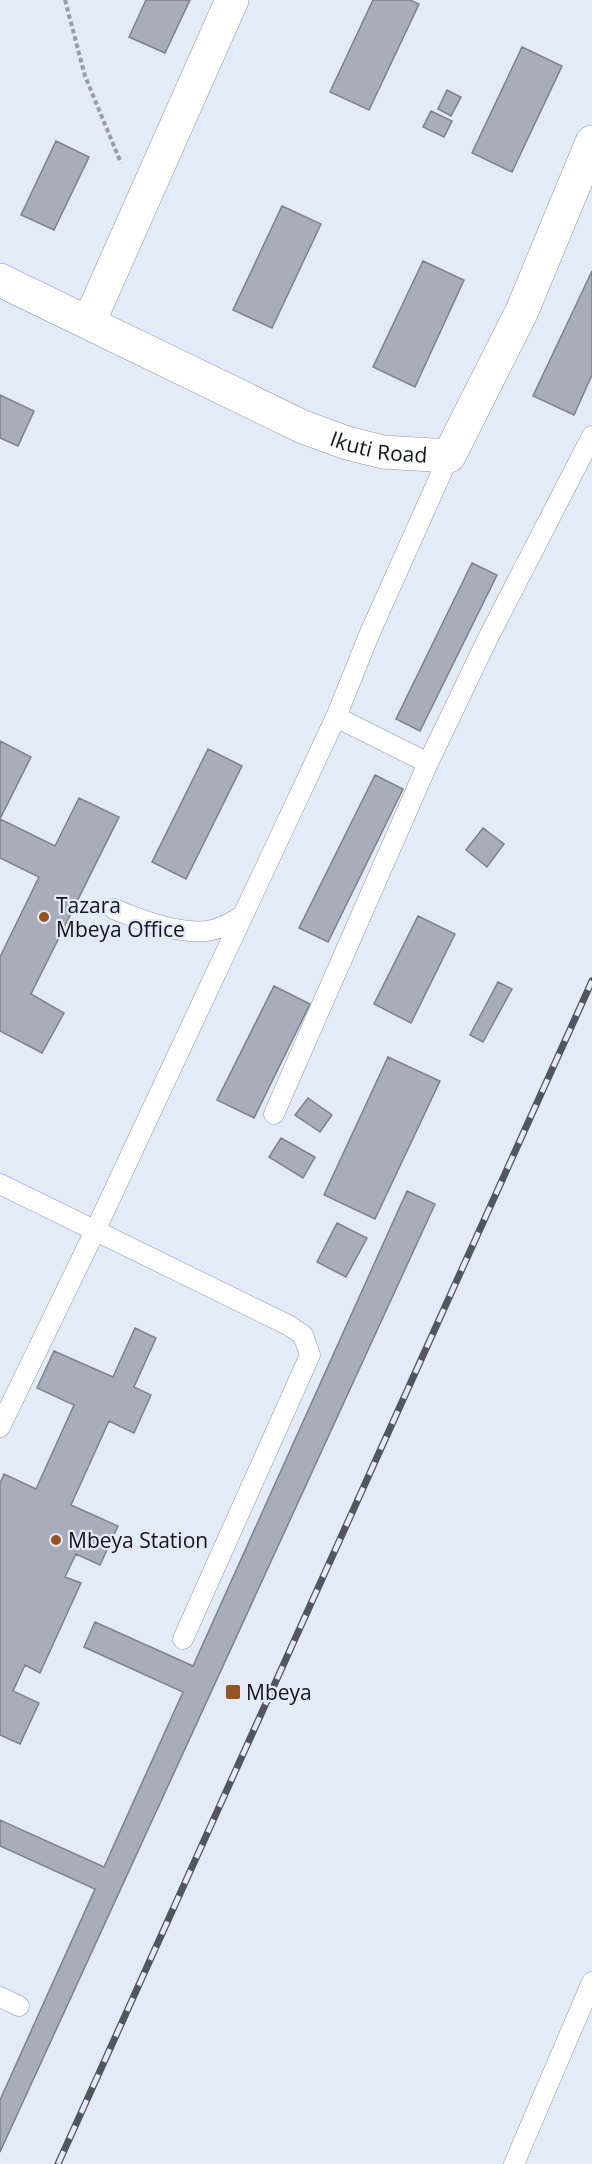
<svg xmlns="http://www.w3.org/2000/svg" width="592" height="2164" font-family="'Open Sans',sans-serif">
<rect width="100%" height="100%" fill="#e3eaf8"/>
<path fill="#a7adba" stroke="#7c828e" stroke-width="1.5" d="M146 0H190L165 53 129 37Z
M373 0H410L419 4 369 110 330 92Z
M522 47 562 66 512 172 472 153Z
M447 90 461 97 451 116 438 109Z
M431 111 452 121 444 137 423 127Z
M56 141 89 157 54 230 21 215Z
M282 206 321 224 272 328 233 310Z
M423 261 464 280 415 387 373 367Z
M592 271V375L574 415 533 396Z
M0 395 34 411 18 446 0 438Z
M472 563 497 575 420 731 396 719Z
M0 741 31 757 0 819 55 846 79 798 119 817 31 994 64 1013 42 1053 0 1031V957L39 877 0 858Z
M208 749 242 766 186 879 152 862Z
M375 775 403 789 328 942 299 928Z
M483 828 504 844 487 867 466 850Z
M418 916 455 934 411 1023 374 1004Z
M498 982 512 989 483 1042 470 1035Z
M274 986 310 1004 254 1118 217 1100Z
M388 1057 440 1081 375 1219 324 1195Z
M308 1098 332 1115 320 1132 295 1115Z
M281 1138 315 1157 303 1178 269 1157Z
M407 1191 435 1204 0 2152V2100L95 1889 0 1846V1820L104 1867 183 1692 84 1647 95 1622 193 1666Z
M337 1223 367 1238 346 1277 317 1262Z
M135 1328 156 1338 134 1387 151 1395 134 1433 109 1421 71 1505 118 1526 100 1565 76 1554 65 1577 81 1583 40 1673 25 1665 13 1691 39 1703 20 1744 0 1735V1483L4 1474 36 1489 74 1405 37 1388 54 1351 113 1377Z"/>
<g fill="none" stroke-linecap="round" stroke-linejoin="round">
<defs>
<path id="service" d="M336 717 428 763
M114 909C140 920 184 936 212 930 223 928 233 921 243 916
M274 1114 428 763 488 638 592 436
M0 1184 288 1325 303 1335 310 1355 183 1639
M0 1427 95 1231 336 717 369 635 449 456
M0 1997 19 2006
M514 2164 592 1982"/>
<g id="minor">
<path id="s1" d="M0 280 303 427 347 443 383 452 449 456 522 311 592 142"/>
<path d="M89 322 232 0"/>
</g>
</defs>
<use href="#service" stroke="#9097a3" stroke-width="21"/>
<use href="#minor" stroke="#9097a3" stroke-width="34"/>
<path stroke="#979ca7" stroke-width="4" stroke-dasharray="4.5 3" stroke-linecap="butt" d="M65 0 85 76 121 163"/>
<use href="#service" stroke="#fff" stroke-width="20"/>
<use href="#minor" stroke="#fff" stroke-width="33"/>
<defs>
<path id="rail" d="M58 2164 592 981"/>
</defs>
<use href="#rail" stroke="#52565d" stroke-width="7"/>
<use href="#rail" stroke="#e3eaf8" stroke-width="4.5" stroke-dasharray="14" stroke-linecap="butt"/>
</g>
<g fill="#975423" stroke="#e3eaf8" stroke-width="2">
<circle cx="44" cy="917" r="6"/>
<circle cx="56" cy="1540" r="6"/>
<rect x="225" y="1684" width="16" height="16" rx="3"/>
</g>
<g text-anchor="middle" dominant-baseline="central" stroke-width="4.5" stroke-linejoin="round" paint-order="stroke">
<g font-size="21" fill="#131519" stroke="#e3eaf8">
<text stroke="none"><textPath href="#s1" startOffset="416">Ikuti Road</textPath></text>
</g>
<g font-size="21" fill="#131519" stroke="#e3eaf8" text-anchor="start">
<text x="56" y="905">Tazara<tspan x="56" dy="24">Mbeya Office</tspan></text>
<text x="68" y="1540">Mbeya Station</text>
<text x="246" y="1692">Mbeya</text>
</g>
</g>
</svg>
